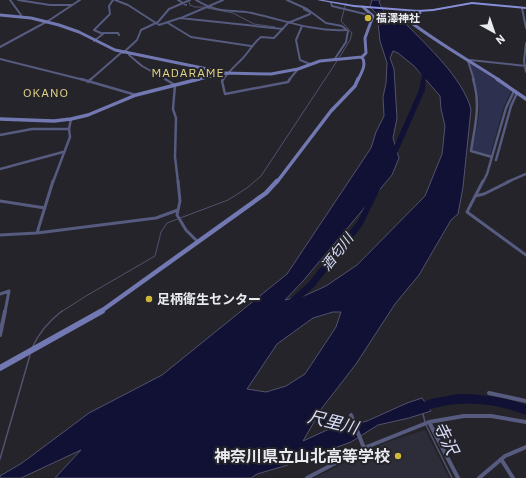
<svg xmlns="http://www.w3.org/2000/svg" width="526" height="478" font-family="'IBM Plex Sans','Noto Sans JP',sans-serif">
<rect width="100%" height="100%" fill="#24242a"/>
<path fill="#2c2d39" d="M425 430 449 478H314L385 443Z"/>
<path fill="#2d304f" d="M468 61 511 91 503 109 490 156 472 150C474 137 478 125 479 113 480 95 474 78 468 61Z"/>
<path fill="#111136" stroke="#52526e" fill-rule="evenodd" d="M372 0H380L379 2 384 12 402 17 405 23C428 47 462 77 471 109L463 187 458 214 451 220 419 275 395 304 356 364 322 408 303 441 327 430 367 421 407 403 422 398 431 411 409 418 378 425 351 442 291 464 257 474 251 478H55L81 450 21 478H0V476L22 463 89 413 162 375 287 274 371 148 376 132 384 116 383 97 386 83 387 63 380 41 377 14 370 7ZM393 51 398 53 414 66 440 96 441 109 445 126 442 154 425 196 357 265 326 286 304 296 285 300 303 281 392 175 399 158 393 138 397 118 394 69 390 58ZM333 312H341L336 327 305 374 286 386 266 392 247 389 277 344 313 318Z"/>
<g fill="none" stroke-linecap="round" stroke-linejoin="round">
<path stroke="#52526e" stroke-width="1" d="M189 2 190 5 195 7H204
M207 8 233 13 254 24 275 27
M339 58 350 40 352 33 341 21 346 3
M61 312 86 296 155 256 161 232 167 223 228 200 247 188 261 176 337 61"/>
<path stroke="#52526e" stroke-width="1.5" d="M33 346C40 331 49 321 62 311
M423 414 425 422
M426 425 452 478
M0 459 30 355"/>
<path fill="#111136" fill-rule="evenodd" d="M418 68H422L426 76 425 90 395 158 394 159H390L389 158 419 90 422 76 418 69Z
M375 187H379L380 189 362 226 314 287 293 306 290 307 287 306 286 304 287 302 308 283 357 222Z
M458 394C482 394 504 397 526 405V415C491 401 455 399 419 413L416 411 414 408 416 405 431 399Z
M309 410 318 411 352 427 354 430 352 433 349 435 318 421 306 418 304 415 306 412Z"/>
<path stroke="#565b7f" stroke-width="2" d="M10 0 21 15 20 17
M18 0 50 5H72
M115 0 128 5 159 25 180 18 283 29
M178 0 186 5
M196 0C219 14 229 9 252 13 284 20 313 32 346 30
M287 0 307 9 326 23 342 26 348 31 346 42 334 60
M331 3 332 6 373 16
M522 8 526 28
M181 18 223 0
M168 23 191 37 251 46
M302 26 296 40 300 60 310 64
M103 33H118L119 35
M94 41 103 34 94 30 110 14 109 6 113 0
M526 43 524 61 526 72
M0 47 48 21 80 0
M123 53 137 40 141 30 158 22 169 9 190 0
M130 54 129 55 142 66 167 80
M0 59 84 80
M470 60 468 61 474 80
M470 60 526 66
M90 80 122 52
M223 80C228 72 235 66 242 59 249 52 253 43 261 37L274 38 288 23 310 14V12L304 9
M289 80 298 69"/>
<path stroke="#565b7f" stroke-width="2.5" d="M81 79 136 95
M165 79 175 85 173 109 176 118 175 157 178 182
M223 79 222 81 225 94 288 82 290 79
M473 79C481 105 475 125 471 151L492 157
M88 82 91 79
M0 135 32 129H69
M496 160 511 106 517 93
M0 169 63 152
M53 182 70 137 69 129 71 119
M483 182 487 174 506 108 514 91
M507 182 526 174"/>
<path stroke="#565b7f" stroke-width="3" d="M178 181 180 201 177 215 186 230 198 242
M483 181 467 212 526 255
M475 196 484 194 510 181
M0 201 45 208
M37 233 53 181
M0 235 37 233 156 218 178 210
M0 294 9 291 5 312"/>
<path stroke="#565b7f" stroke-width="4" d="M0 335 5 311
M489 393 526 401
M351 415 364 448
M429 422 458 478
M501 459 513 478
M307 478 364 448 429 422 464 416H491L526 422
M479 478 505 456 526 447"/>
<path stroke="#7278b2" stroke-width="3" d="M418 11 420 13 404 17C434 41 467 59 499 80
M0 15 31 18 59 25 79 32 115 50 222 72
M195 80 224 73 271 74 298 69 320 61 362 57 366 53 365 38 373 16 363 7
M358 80C361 73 367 65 362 57"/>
<path stroke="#7278b2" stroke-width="3.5" d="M497 79 526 99
M0 119 54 121 71 119 88 115 136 95 199 79
M277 182 331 111 355 86 358 79"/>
<path stroke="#7278b2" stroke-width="4.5" d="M100 312 266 193 277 181"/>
<path stroke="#7278b2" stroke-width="6" d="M0 368 102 311"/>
<path fill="#888fda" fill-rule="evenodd" d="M317 0H323L354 5 418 10 433 9 472 2 526 7V9L472 4 433 11 418 12 354 7Z"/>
</g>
<g fill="#cfb837" stroke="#24242a" stroke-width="1.5">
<circle cx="368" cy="18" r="4"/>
<circle cx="149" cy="299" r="4"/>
<circle cx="398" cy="456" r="4"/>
</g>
<g text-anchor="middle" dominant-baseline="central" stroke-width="4" stroke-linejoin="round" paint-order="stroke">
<g font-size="11" font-weight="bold" fill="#eaebef" stroke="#24242a" text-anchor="start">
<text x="376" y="18">福澤神社</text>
</g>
<g font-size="12" letter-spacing="1" fill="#e3d486" stroke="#24242a">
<text x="188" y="72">MADARAME</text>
<text x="46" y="92">OKANO</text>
</g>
<g font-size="13" font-weight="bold" fill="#eaebef" stroke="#24242a" text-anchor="start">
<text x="157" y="299">足柄衛生センター</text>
</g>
<g font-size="14" font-style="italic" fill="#d8ddfa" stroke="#24242a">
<text transform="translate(337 252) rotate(-52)">酒匂川</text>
</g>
<g font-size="16" font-weight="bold" fill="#eaebef" stroke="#24242a" text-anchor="end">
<text x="390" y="456">神奈川県立山北高等学校</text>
</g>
<g font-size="17" font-style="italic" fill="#d8ddfa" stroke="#24242a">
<text transform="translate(333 422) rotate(14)">尺里川</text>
<text transform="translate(446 438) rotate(64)">寺沢</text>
</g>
</g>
<g transform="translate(494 32) rotate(140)" stroke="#24242a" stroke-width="3" paint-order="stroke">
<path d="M0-3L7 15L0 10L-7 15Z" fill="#eaebef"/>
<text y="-6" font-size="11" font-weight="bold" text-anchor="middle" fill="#eaebef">N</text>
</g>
</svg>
